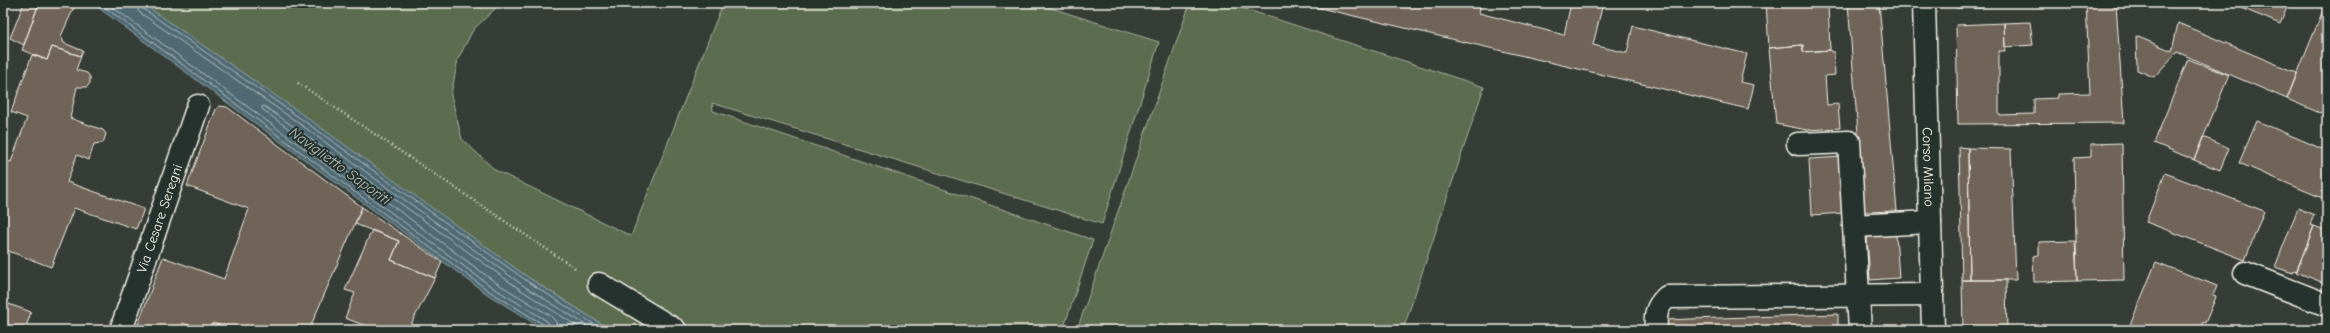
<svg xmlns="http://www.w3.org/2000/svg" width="2330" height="333" font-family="'Comic Neue',sans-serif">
<rect width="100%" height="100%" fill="#353d36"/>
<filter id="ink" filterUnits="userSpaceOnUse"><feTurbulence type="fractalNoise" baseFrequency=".025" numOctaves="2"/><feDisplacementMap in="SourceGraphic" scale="8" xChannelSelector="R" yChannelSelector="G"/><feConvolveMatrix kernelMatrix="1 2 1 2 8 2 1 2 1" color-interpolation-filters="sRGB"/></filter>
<g filter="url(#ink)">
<path fill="#5c6c4f" stroke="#a8ae9c" d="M141 3H501L473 30 458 59 451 95 462 139 495 170 631 236 723 3H1035L1159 42 1102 224 712 103 713 111 1093 240 1063 330H611L529 278Z
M1190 3H1227L1484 87 1403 330H1077Z"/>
<path fill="#4f6b75" stroke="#91a1a3" d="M92 3H142L302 114 529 278 611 330H545L487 294Z"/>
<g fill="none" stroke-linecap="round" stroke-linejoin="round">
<path stroke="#b2bbba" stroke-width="1" d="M99 3 489 291 544 325 547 330
M107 3 492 287 547 321 552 330
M135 3 139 12 297 122 524 286 594 330
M140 3 142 8 300 118 527 281 603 330
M558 330 556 322 551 316 495 282 262 109V107L264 106 294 127 521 290 583 330"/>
</g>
<path fill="#6f6458" stroke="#f4f1e8" d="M24 3H39L24 45 10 38Z
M39 3H76L61 36 64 43 83 51 81 56 52 47 47 60 22 50Z
M1299 3H1481L1479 13 1564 35 1571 3H1603L1593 45 1627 53 1633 26 1747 54 1740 82 1754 85 1748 109Z
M1766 3H1828L1830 50 1803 52V45L1769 48Z
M1848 3H1879L1897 211 1864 212Z
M1955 3H1982V8H1956Z
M2086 3H2116L2124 123 1958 124 1956 25 2004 23 2005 51H1999V115L2034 114V99L2058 98V94L2090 93Z
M2239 3H2289L2280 24 2237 6Z
M2326 3H2327V116L2287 99Z
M2030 22 2033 45 2005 47 2004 23Z
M2178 23 2297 73 2287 99 2177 52 2154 77 2137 70 2136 36 2172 51Z
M1803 45V52L1830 50 1831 52H1834L1835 75 1825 76 1827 105 1838 104 1840 128 1807 130 1776 124 1769 48Z
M52 47 81 56 76 70 87 73 90 77V83L87 87H77L70 118 103 130 106 134 103 143 94 144 89 160 77 155 67 182 144 209 136 229 74 208 51 267 3 249V160L11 162 27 118 11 112 32 55 47 60Z
M2188 59 2229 75 2194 160 2154 143Z
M220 106 227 107 362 207 309 330H233L213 323 210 330H201L183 323 181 330H136L163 257 224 279 249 209 187 186 216 109Z
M2257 121 2327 151V200L2239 163Z
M2203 137 2229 148 2220 170 2194 160Z
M2122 143 2124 280 2077 281 2074 158 2091 157V144Z
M1959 147 1968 148 1970 280H1962Z
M1968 148 2011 149 2016 280H1970Z
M1842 157 1844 213 1812 215 1809 159Z
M2165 173 2264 211 2245 260 2146 222Z
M362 207 442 262 435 278 391 260 399 241 355 224Z
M2298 208 2314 215 2310 225 2314 226 2297 271 2294 270 2293 273 2275 267Z
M2314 226 2327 231V284L2296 272Z
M372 230 399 241 391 260 435 278 408 330H376L345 318 355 293 345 290Z
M1896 235 1899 278 1870 280 1867 237Z
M2075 241 2077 281 2034 282 2033 256 2039 255V242Z
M2156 262 2217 286 2213 296 2216 297 2205 323 2203 322 2199 330H2128Z
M1962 280H2006L2007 330H1963Z
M3 302 31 312 25 330H3Z
M1838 314V330H1662V320Z"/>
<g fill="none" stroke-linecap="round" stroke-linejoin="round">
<defs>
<g id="minor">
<path id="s1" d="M1924 3 1933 330"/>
<path d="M1798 144 1849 142 1854 226 1930 222"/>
<path d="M1854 226 1860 330"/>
<path d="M2245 273 2327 305"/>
<path d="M599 284 675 330"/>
<path id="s2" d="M121 330 198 106"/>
<path d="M1656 330C1655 315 1656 307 1667 297L1932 295"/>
</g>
</defs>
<use href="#minor" stroke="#f4f1e8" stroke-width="25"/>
<path stroke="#f4f1e8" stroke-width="2.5" stroke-dasharray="1 3" stroke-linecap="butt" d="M298 83 575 268"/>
<use href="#minor" stroke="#26332d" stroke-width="22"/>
</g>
</g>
<g text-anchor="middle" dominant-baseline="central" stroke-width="4" stroke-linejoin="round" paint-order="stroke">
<g font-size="14" fill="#f4f1e8" stroke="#26332d">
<text stroke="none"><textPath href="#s1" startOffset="164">Corso Milano</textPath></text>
<text stroke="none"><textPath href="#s2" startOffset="118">Via Cesare Seregni</textPath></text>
</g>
<g font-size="15" font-style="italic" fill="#b2bbba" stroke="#26332d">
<text transform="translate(340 166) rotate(36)">Naviglietto Saporiti</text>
</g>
</g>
<rect width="2330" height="333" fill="none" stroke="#26332d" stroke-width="16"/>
<rect x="8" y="8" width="2314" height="317" fill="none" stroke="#f4f1e8" stroke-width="1.5" filter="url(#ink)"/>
</svg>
